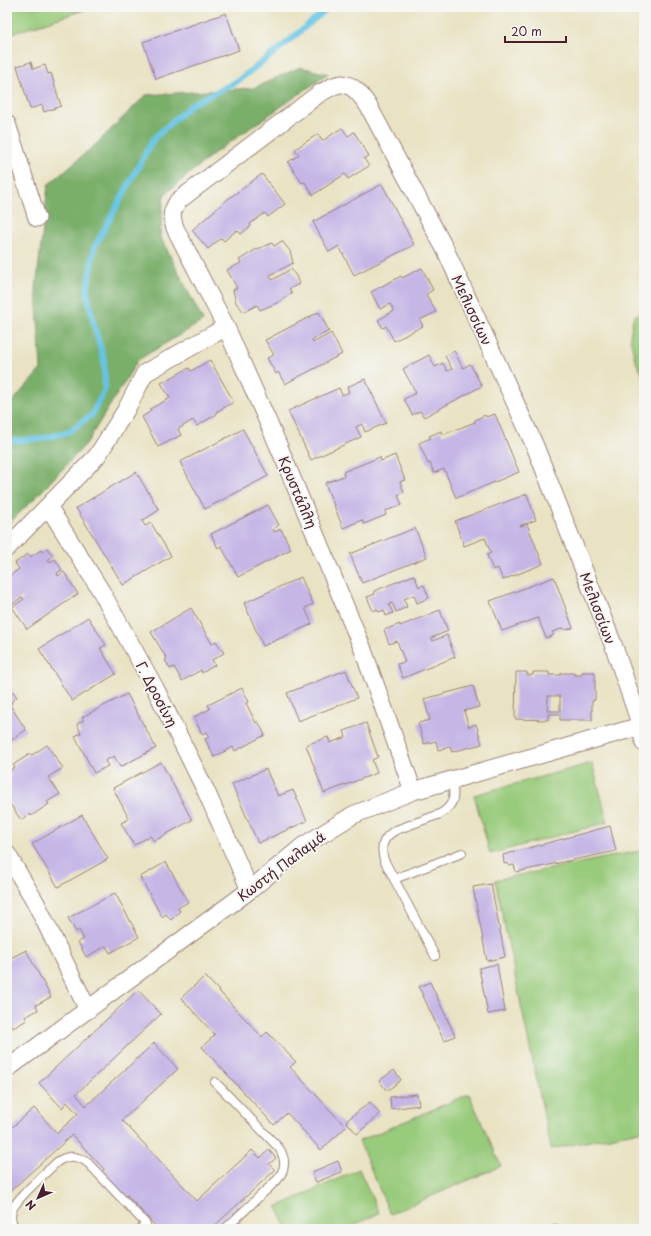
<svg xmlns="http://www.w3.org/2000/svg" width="651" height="1236" font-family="'Playpen Sans',sans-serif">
<rect width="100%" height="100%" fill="#f6f6f2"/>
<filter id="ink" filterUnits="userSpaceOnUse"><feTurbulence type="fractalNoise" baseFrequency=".025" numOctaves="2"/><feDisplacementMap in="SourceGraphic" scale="8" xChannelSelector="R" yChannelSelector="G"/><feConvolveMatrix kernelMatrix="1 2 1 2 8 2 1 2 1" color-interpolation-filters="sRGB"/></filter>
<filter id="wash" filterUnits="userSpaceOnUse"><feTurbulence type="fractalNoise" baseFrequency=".012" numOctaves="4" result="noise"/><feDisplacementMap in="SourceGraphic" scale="16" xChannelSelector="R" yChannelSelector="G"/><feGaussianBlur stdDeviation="0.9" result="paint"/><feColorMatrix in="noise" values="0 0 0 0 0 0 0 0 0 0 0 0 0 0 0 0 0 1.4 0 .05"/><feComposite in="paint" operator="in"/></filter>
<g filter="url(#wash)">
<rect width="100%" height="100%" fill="#e9e3c4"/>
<path fill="#99cb7b" stroke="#727553" d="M7 7H93L7 35Z
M644 309V377L635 360 630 337 633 318Z
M592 763 608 822 490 854 474 795Z
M644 850V1130L551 1149 495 880Z
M469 1094 501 1166 390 1214 359 1141Z
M359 1169 379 1213 346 1229H287L277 1207Z"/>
<path fill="#7aaf6b" stroke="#62674b" d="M300 67 328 74 213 154 164 195 160 236 203 321 138 360 86 444 38 495 7 525V408L41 369 36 288 48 185 96 144 146 95 254 88Z"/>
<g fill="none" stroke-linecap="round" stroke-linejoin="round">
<path stroke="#66c4e4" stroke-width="6" d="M7 441 40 439 68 432 92 415 105 389 104 360 94 325 87 292 94 248 154 138 192 104 236 82 278 50 329 7"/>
</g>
<g id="blocks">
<path fill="#c5b6e6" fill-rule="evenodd" d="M226 13 239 50 156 79 143 42Z
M31 62 33 69 45 65 48 74 51 73 61 106 44 112 42 105 30 109 17 66Z
M342 128 348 136 354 132 369 156 364 159 369 166 348 179 345 174 313 195 305 182 302 183 288 162 299 155 295 149 318 134 322 141Z
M262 174 285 204 268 217 265 213 250 224 251 226 241 234 237 230 224 241 221 238 208 249 192 230 228 199Z
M382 184 414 245 354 275 339 246 329 252 313 222Z
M282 241 290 251 293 263 270 275 272 280 291 269 296 276 299 284 289 289 292 293 277 303 260 310 257 305 244 312 236 303 233 290 237 288 227 270 241 263 239 260 255 250 272 243 274 246Z
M422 268 433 290 426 294 436 312 420 320 423 326 394 341 386 326 383 328 378 320 394 311 390 304 380 309 371 292 401 276 402 278Z
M319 312 329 331 312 340 313 343 331 333 342 354 285 384 278 372 276 374 267 358 274 355 265 340Z
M454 351 463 368 470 364 482 386 424 417 420 411 412 415 404 399 416 393 403 369 429 355 435 367 443 363 447 371 452 369 445 356Z
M210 360 234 402 216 412 217 414 197 426 193 420 178 429 181 435 158 447 142 417 151 411 150 409 170 398 161 383 189 368 191 371Z
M365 379 386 423 365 432 362 424 356 427 361 437 311 460 288 411 339 388 342 395 349 392 347 387Z
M495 414 519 472 456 498 444 469 434 473 430 463 428 464 419 443 431 438 429 436 441 431 442 435 475 422V420L485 415 486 417Z
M243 429 268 476 205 509 180 462Z
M395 455 405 480 400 482 404 492 398 495 402 505 385 511 386 515 364 524 362 520 343 528 325 483 344 476 343 472 380 457 381 461Z
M136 472 159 510 142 521 145 526 151 523 171 556 123 585 76 508Z
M527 494 536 520 520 526 527 524 543 564 503 580 498 568 493 570 487 555 491 553 485 538 464 546 455 521Z
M268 505 279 525 273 529 274 532 281 529 291 549 238 577 221 546 218 548 211 534Z
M415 528 427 557 362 583 350 554Z
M47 548 53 556 48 560 49 562 55 559 62 570 57 573 58 576 64 572 78 594 27 629 12 607 24 599 22 597 11 605 7 599V578L19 569 15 563 28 554 30 557 41 550 42 552Z
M414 575 419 587 424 585 429 598 417 603 414 595 404 599 407 607 396 612 392 603 389 604 393 613 386 616 384 610 379 612 377 609 373 611 367 597 375 594 374 591Z
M301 577 313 604 305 608 312 624 263 646 244 603Z
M554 577 573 628 565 630 564 628 552 632 554 635 546 638 538 618 502 631 490 601Z
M191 608 212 644 216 641 224 653 212 660 215 665 202 673 201 670 182 681 174 667 170 669 165 660 167 659 151 632Z
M440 610 448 631 431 638 433 641 447 635 455 657 403 678 397 664 405 662 397 641 389 644 384 630 400 624V626Z
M88 617 106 645 100 648 116 674 72 701 39 649Z
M346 670 357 698 298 721 287 693Z
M516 672H527V675H533V672H549V675H561V673H574V675H582V672H595V700L592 701V720H560V714H548V720L515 719ZM548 696H560V711H547Z
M7 684 17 697 11 702 12 703 10 705 26 730 7 743Z
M473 686 479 707 464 711 469 727 476 724 482 744 452 752 450 747 438 750 436 741 424 744 418 723 430 720 424 699Z
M242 688 249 702 246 703 256 723 258 721 265 735 235 751 233 747 214 757 205 739 210 737 207 732 202 734 194 717 210 709 208 705Z
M127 694 156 748 120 767 114 756 105 761 108 766 94 773 75 736 81 733 77 724 84 720 82 717Z
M366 723 378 757 372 760 377 773 324 793 306 745 328 737 330 743 346 737 344 731Z
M47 745 63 768 48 777 60 794 47 802 49 804 31 816 30 814 21 820 8 801 7 802V767L8 766 11 770 15 767 13 765 30 754 32 755Z
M161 762 192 820 154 841 150 836 134 845 121 823 129 819 113 788Z
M266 769 278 796 293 790 307 821 258 843 232 784Z
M82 815 108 859 58 887 32 844Z
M610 826 616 851 516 872 514 865 509 866 508 863 504 864 503 855Z
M166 862 188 902 178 908 180 911 171 920 166 914 162 917 140 877Z
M491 884 505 957 487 961 473 887Z
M115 893 139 937 110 953 106 946 86 957 78 942 84 939 79 930 76 932 68 918Z
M26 950 51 997 36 1005 38 1010 25 1017 27 1020 13 1028 7 1018V960Z
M497 964 505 1011 488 1014 479 968Z
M205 976 262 1037 267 1032 296 1062 290 1067 346 1127 321 1150 287 1113 274 1125 202 1047 215 1035 181 998Z
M430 982 455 1036 444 1041 419 987Z
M138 990 161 1014 76 1094 86 1106 154 1043 178 1069 122 1120 197 1201 252 1150 260 1158 269 1150 276 1158 269 1164 275 1170 211 1229H158L127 1195 124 1199 101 1173 104 1169 72 1135 7 1194V1132L34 1108 57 1133 78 1114 67 1102 62 1108 39 1083Z
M394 1070 401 1080 387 1091 379 1081Z
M417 1094 419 1105 391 1109 390 1097Z
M370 1102 380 1114 357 1134 346 1121Z
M338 1161 342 1172 316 1182 312 1172Z
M557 1224 559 1229H544Z"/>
</g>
</g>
<g filter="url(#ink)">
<use href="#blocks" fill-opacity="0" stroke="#9a8178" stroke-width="1"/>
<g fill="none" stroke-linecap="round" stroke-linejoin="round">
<defs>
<path id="lane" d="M394 879 462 853
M435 956 384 860C380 846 383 837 396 830L440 814C455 805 455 796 452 780
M215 1082 279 1148C286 1159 286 1168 278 1179L225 1229
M16 1229C12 1224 10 1217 12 1211 15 1199 47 1172 57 1162 68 1155 77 1155 88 1163L146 1224 140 1229"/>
<path id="street" d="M7 124 37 218
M48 506 101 591 155 688 206 791 250 890
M7 548 97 456 126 410 145 373 226 327
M413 791 362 647 279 447 226 327 175 228C171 216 171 212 178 201L320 93C327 90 334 84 342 84 354 84 363 98 369 107L445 249 535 446 613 644 641 726 644 743
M7 854 36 903 88 1010
M7 1069 250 890 303 846 353 815 413 791 641 726"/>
</defs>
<use href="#lane" stroke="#9a8178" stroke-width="10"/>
<use href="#street" stroke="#9a8178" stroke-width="19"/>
<use href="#lane" stroke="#fff" stroke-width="8"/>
<use href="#street" stroke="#fff" stroke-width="17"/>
</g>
</g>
<g text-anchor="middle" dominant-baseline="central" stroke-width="4" stroke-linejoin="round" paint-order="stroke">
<g font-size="14" fill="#4a1f2b" stroke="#f6f6f2">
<text transform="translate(472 310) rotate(65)">Μελισσίων</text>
<text transform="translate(298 492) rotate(67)">Κρυστάλλη</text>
<text transform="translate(598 608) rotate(69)">Μελισσίων</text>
<text transform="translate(157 694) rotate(62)">Γ. Δροσίνη</text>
<text transform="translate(281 866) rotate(-37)">Κωστή Παλαμά</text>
</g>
</g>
<rect width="651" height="1236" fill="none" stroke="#f6f6f2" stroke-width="24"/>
<g transform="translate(38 1198) rotate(225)" stroke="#f6f6f2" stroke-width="3" paint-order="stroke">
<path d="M0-3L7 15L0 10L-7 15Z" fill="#4a1f2b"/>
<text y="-6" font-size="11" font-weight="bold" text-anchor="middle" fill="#4a1f2b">N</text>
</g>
<path d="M505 36v6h61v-6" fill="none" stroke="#4a1f2b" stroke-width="2"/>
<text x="511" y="36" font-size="12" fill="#4a1f2b" stroke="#f6f6f2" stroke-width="3" paint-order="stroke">20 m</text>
</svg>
